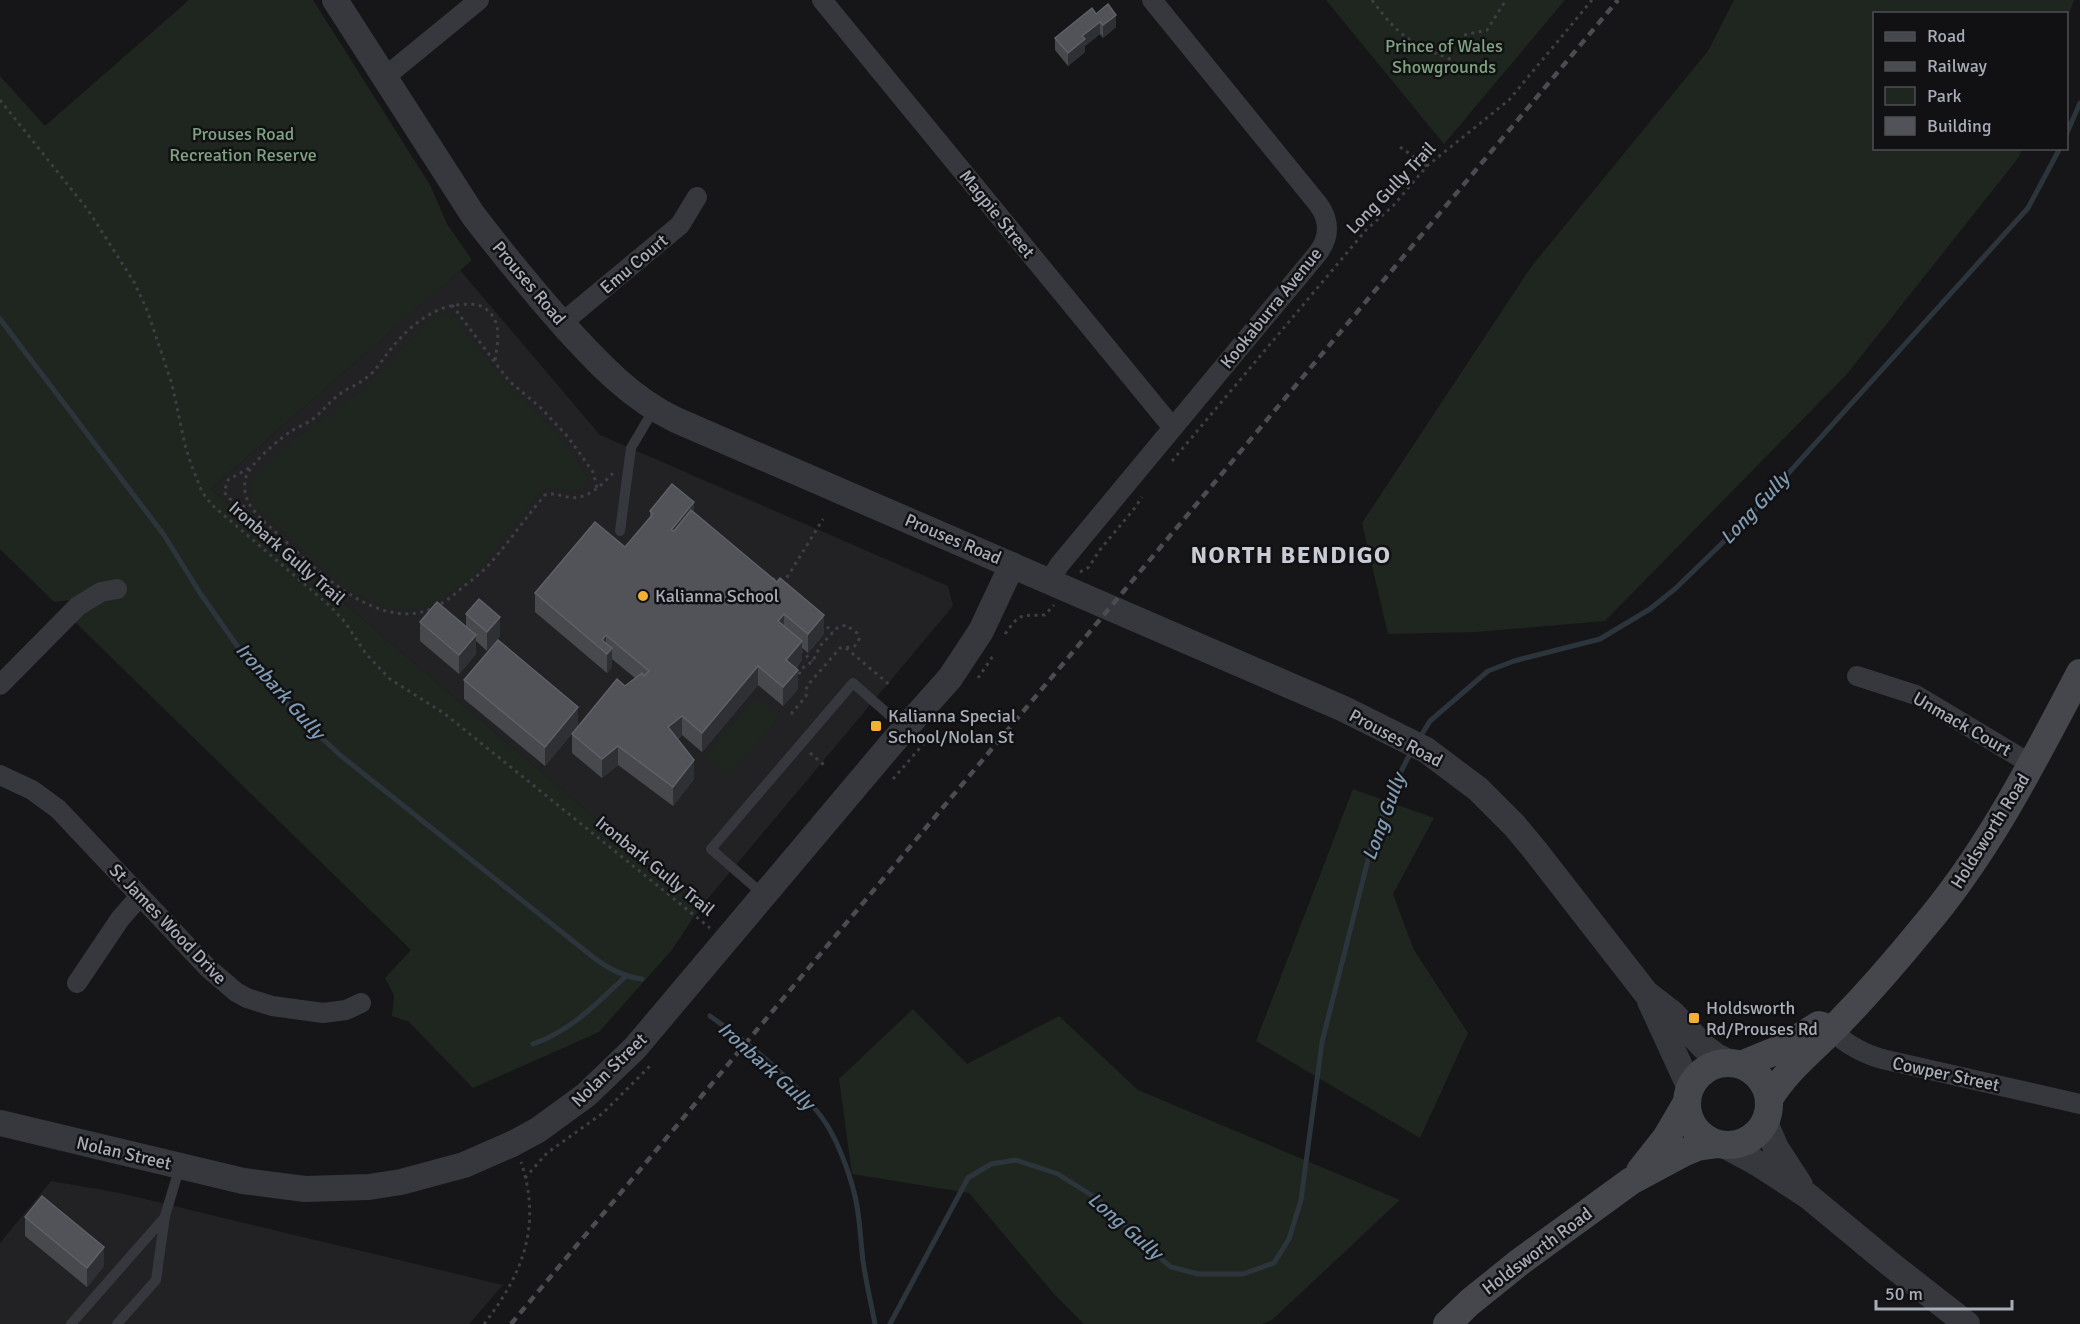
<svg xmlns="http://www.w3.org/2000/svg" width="2080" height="1324" font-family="Signika,sans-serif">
<rect width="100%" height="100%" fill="#161618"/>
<path fill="#222225" d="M460 270 600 435 948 586 953 606 700 908 211 489Z
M51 1181 120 1193 503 1285 469 1324H0V1243Z"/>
<path fill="#1e261f" d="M189 0H313L430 185 447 224 472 260 211 489 700 908 671 951 599 1032 473 1088 409 1022 392 1016 394 995 385 978 411 950 75 622 72 600 54 602 0 549V76L45 126Z
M1326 0H1565L1444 144Z
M1734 0H2074L2067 20 2066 14H1874V148L2022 149 2019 157 1847 374 1605 621 1476 632 1388 634 1362 523 1531 267 1708 51Z
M445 314 455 317 503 380 555 431 588 477 582 488 571 492 557 488 541 490 474 576 433 605 414 609H388L346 589 252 503V477L280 450 361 391 429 321Z
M751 702 765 703 779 716 730 775 706 756Z
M1353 789 1434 818 1393 894 1414 950 1468 1033 1420 1138 1256 1041Z
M913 1009 967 1064 1059 1016 1138 1090 1400 1200 1272 1320 1262 1324H1084L1054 1294 969 1193 852 1174 839 1079Z"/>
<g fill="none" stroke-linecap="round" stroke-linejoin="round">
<path stroke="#2c353c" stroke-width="5" d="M2066 135 2080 103
M0 319 164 535 200 593 245 657 294 712 340 755 593 957C609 969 622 976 642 979
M1419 739 1430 721 1488 671 1514 661 1600 639 1650 609 1676 588 1747 519 2028 208 2060 148
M710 1016C748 1043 802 1086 827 1125 840 1146 853 1182 857 1206 860 1224 861 1243 863 1261 866 1282 871 1303 875 1324
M533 1044C571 1031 596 1004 625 977
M890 1324 968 1178 991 1164 1016 1160 1058 1174 1099 1200 1141 1242 1171 1267 1198 1274H1243L1274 1263 1289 1239 1301 1200 1322 1042 1372 844 1391 791 1412 750"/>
<path stroke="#3d3f44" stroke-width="3" stroke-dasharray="3 4.5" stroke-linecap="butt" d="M1372 0C1399 37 1411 43 1452 60
M1464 35 1487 30 1506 0
M0 100 88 210 134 282 147 310 172 384 185 445 191 464 202 492 212 505 330 606 345 622 366 654 390 679 445 714 710 928
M1400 147 1427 166
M452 305 509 381 540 407 568 437 593 472 597 488
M495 360C498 341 503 319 483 307 475 303 465 304 456 305 429 309 407 329 390 350 382 360 375 373 363 380 356 386 347 388 340 394 330 401 323 411 313 419 306 424 297 427 290 432 279 439 249 465 246 477 240 500 255 513 270 527 308 561 373 633 431 609 443 604 454 595 464 586 475 578 486 569 494 559 512 538 527 516 545 495 554 492 560 496 568 497 586 501 602 485 613 473
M1172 461 1366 230 1393 206 1427 166 1509 100 1592 0
M249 468 228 480 224 492 230 499 249 509
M1080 572 1089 567 1099 551 1134 509 1142 497
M766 575 770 576 778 583
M783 584 823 519
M821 622 833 632
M1005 634C1020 612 1021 616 1045 615L1054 605
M846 648 891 686
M800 651 813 661
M978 678 993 656
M791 714 806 696 807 686 840 648C849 646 856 650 859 639L857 633 846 625 837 628 820 646 813 661 801 669 797 680
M810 753 824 765
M893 779 932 734
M525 1178 547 1153 603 1113 651 1065
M484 1324C523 1274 542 1225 521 1162"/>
<path stroke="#37383d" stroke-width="10" d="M620 531 631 448 654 409
M764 895 711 849 853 683 904 728
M71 1324 165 1217
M117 1324 156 1280 165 1216 180 1166"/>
<path stroke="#37383d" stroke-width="20" d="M822 0 1173 428
M385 77 479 0
M562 323 680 225 697 197
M1049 581 1060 564 1318 253C1330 237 1330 220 1318 204L1152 0
M1857 676 1916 695 2031 764
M0 685 78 606 101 592 117 589
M0 775 32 790 58 809 208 968 236 992 247 998 272 1006 323 1013 346 1010 361 1003
M77 983 120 919 140 896
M1824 1022C1840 1041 1858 1052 1882 1059L2080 1104"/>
<path stroke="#37383d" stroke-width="26" d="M335 0 473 215C503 254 534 292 567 329 600 365 632 399 676 420L1344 709 1426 750 1478 789 1514 825 1534 849 1646 993 1672 1013 1704 1047 1716 1056 1730 1063
M1650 1001 1690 1088
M0 1123 243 1181 305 1189 369 1187 401 1182 464 1165 512 1144 538 1130 586 1095 635 1048 893 742 950 678 981 631 1012 565
M1765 1123 1776 1148 1800 1185
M1724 1145 1759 1164 1808 1196 1889 1263 1967 1324"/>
<path stroke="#45474d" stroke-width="28" d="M1687 1104a41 41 0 1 1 82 0a41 41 0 1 1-82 0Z
M1741 1065 1780 1049 1819 1025
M1769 1099C1788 1068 1816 1047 1840 1022 1869 992 1896 961 1922 929 1988 852 2033 762 2080 673
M1640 1171 1666 1138 1687 1102
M1447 1324 1470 1302 1521 1261 1631 1181 1685 1152 1697 1147 1718 1144"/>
<path stroke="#4a4c52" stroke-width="4.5" stroke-dasharray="8 6" stroke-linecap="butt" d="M511 1324 1618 0"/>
</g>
<path fill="#47494d" d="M1096 14 1116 27 1103 38 1100 34 1085 46V52L1068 66 1055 50V38Z
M650 511 694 512 824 634 808 653 802 648V660L796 668 798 689 783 706 758 685 702 752 682 735 678 739 694 779 673 806 618 765 602 778 572 753V734L625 686 635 678 612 659V667L607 673 535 612V593L625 547 650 518Z
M466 614 500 636 487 651 476 641V654L459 674 420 641V622L466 627Z
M464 680 578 726 545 766 464 699Z
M25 1217 104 1266 87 1287 25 1236Z"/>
<path fill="#2f3033" d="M1116 15V27L1103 38V25Z
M1100 22V34L1085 46V52L1068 66V53L1082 36Z
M694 502V521L671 549V530Z
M784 614V633L778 621Z
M824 615V634L808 653V634Z
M500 617V636L487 651V632Z
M476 635V654L459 674V655Z
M606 635V653L602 640Z
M802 641V660L786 679V660Z
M612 648V667L607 673V654Z
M758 666V685L702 752V733Z
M798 670V689L783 706V687Z
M578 707V726L545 766V747Z
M682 716V735L668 746V727Z
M618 746V765L602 778V759Z
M694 760V779L673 806V787Z
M104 1247V1266L87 1287V1268Z"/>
<path fill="#525359" stroke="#5f6168" stroke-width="1.5" d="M1108 4 1116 15 1103 25 1100 22 1082 36 1085 39 1068 53 1055 38 1092 8 1096 14Z
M672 484 694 502 671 530 674 531 691 510 777 582 780 578 824 615 808 634 784 614 778 621 802 641 786 660 798 670 783 687 758 666 702 733 682 716 668 727 694 760 673 787 618 746 602 759 572 734 617 679 625 686 642 673 644 676 649 671 606 635 602 640 612 648 607 654 535 593 595 522 625 547 653 514 650 511Z
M479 599 500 617 487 632 466 614Z
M437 602 476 635 459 655 420 622Z
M498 640 578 707 545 747 464 680Z
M42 1196 104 1247 87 1268 25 1217Z"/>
<g fill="#f2b134" stroke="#111113" stroke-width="2">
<circle cx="643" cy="596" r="6"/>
<rect x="870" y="720" width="12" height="12" rx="3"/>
<rect x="1688" y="1012" width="12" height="12" rx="3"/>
</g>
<g text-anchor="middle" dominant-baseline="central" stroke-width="5" stroke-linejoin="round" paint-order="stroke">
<g font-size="18" fill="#7fa381" stroke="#111113">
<text x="1444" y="46">Prince of Wales<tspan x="1444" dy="21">Showgrounds</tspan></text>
<text x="243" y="134">Prouses Road<tspan x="243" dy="21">Recreation Reserve</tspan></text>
</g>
<g font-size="18" fill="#a8adb8" stroke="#111113">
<text transform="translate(1391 188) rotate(-46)">Long Gully Trail</text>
<text transform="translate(997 214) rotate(51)">Magpie Street</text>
<text transform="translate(634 264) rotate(-40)">Emu Court</text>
<text transform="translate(529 283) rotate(50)">Prouses Road</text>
<text transform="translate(1271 308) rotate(-51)">Kookaburra Avenue</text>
<text transform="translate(953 539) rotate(23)">Prouses Road</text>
<text transform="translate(287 553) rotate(41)">Ironbark Gully Trail</text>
<text transform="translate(1962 724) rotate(30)">Unmack Court</text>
<text transform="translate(1396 738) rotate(28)">Prouses Road</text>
<text transform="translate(1990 831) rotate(-58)">Holdsworth Road</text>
<text transform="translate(655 866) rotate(39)">Ironbark Gully Trail</text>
<text transform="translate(168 924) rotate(46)">St James Wood Drive</text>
<text transform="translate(609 1070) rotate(-44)">Nolan Street</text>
<text transform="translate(1946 1074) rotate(12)">Cowper Street</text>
<text transform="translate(124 1153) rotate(13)">Nolan Street</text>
<text transform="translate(1537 1251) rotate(-37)">Holdsworth Road</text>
</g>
<g font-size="18" fill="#a8adb8" stroke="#111113" text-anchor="start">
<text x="655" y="596">Kalianna School</text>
<text x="888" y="716">Kalianna Special<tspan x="888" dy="21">School/Nolan St</tspan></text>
<text x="1706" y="1008">Holdsworth<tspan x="1706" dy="21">Rd/Prouses Rd</tspan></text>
</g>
<g font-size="20" font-style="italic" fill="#7f9bb3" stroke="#111113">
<text transform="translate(1755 508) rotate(-47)">Long Gully</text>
<text transform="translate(280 691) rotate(48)">Ironbark Gully</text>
<text transform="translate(1384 817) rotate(-70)">Long Gully</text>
<text transform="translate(766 1066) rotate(42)">Ironbark Gully</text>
<text transform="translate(1125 1226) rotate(41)">Long Gully</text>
</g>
<g font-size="24" font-weight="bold" letter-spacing="1.5" fill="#c9ccd4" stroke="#111113">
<text x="1291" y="555">NORTH BENDIGO</text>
</g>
</g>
<rect x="1873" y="12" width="195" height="138" fill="#111113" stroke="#4d4f55" stroke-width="1.5"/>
<rect x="1885" y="32" width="30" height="9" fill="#45474d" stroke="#4d4f55" stroke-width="1.5"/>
<text x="1927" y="42" font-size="18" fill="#a8adb8">Road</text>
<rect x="1885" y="62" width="30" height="9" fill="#4a4c52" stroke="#4d4f55" stroke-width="1.5"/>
<text x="1927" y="72" font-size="18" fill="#a8adb8">Railway</text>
<rect x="1885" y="87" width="30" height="18" fill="#1e261f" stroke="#4d4f55" stroke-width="1.5"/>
<text x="1927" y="102" font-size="18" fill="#a8adb8">Park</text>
<rect x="1885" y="117" width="30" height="18" fill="#525359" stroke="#4d4f55" stroke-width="1.5"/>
<text x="1927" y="132" font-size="18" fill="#a8adb8">Building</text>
<path d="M1876 1300v9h136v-9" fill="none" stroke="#a8adb8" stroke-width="3"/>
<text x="1885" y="1300" font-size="18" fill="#a8adb8" stroke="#111113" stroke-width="4.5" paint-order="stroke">50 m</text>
</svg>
